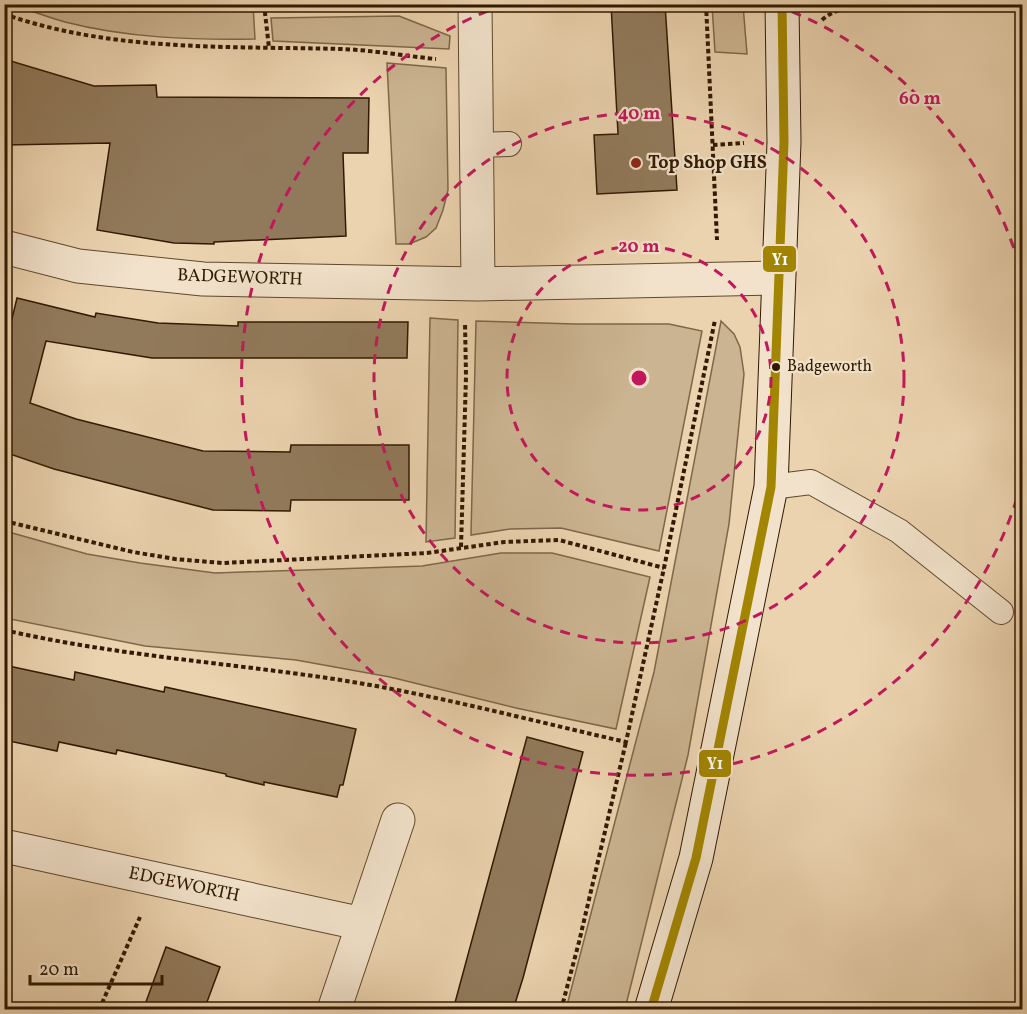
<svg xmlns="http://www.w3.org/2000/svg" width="1027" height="1014" font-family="Vollkorn,serif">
<rect width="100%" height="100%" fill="#ebd3af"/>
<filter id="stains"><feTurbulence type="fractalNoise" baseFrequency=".00333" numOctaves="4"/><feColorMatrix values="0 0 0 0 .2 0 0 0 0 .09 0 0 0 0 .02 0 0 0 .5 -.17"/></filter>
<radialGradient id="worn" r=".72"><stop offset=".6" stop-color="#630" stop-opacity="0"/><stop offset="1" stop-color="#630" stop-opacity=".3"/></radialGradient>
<path fill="#cbb491" stroke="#7e6748" stroke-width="1.5" d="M12 5H253L255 39C192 40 127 38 65 22 47 17 30 10 12 5Z
M712 5H743L747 54 715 52Z
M399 16 450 36 449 49 273 41 271 18Z
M387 63 446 68 448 190 443 210 436 228 426 237 409 244H396Z
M430 318 458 320 455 538 426 542Z
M476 321 575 324H669L702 331 659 551 561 528 510 529 471 535Z
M721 321 734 334 740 347 744 374 729 524 688 755 625 1009H566L654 672Z
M5 531 87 554 140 563 215 573 422 566 501 553H552L650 577 616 729 516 708 390 677 296 660 145 646 5 618Z"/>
<path fill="#917a5b" stroke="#301a00" stroke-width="1.5" d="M611 4H665L677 190 597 194 594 135 618 134Z
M4 59 94 86 156 85 157 97 369 98 368 153H343L346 236 214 242V244L174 243 97 230 110 143 4 145Z
M17 298 95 317 96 313 158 323 238 326V322H408L407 358H152L46 341 30 403 76 419 203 451 290 452 291 445H409V500H291L290 511 213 510 54 469 4 452V352Z
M4 665 74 680 75 672 164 692 165 687 356 729 343 785H340L337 797 264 782V785L226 776V774L117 750 116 754 59 742 57 751 4 740Z
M527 737 583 752 523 978 513 1010H453Z
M166 947 220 967 204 1010H143Z"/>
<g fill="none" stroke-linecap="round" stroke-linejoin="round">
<defs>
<path id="lane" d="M477 145 509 144
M771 487 811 482 899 531 1001 612"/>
<path id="street" d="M475 4 478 284
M4 247 78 266 203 279 478 284 778 278
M4 846 363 924
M334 1010 398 820"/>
<path id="secondary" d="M651 1010 696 858 771 487 784 142 782 4"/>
</defs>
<use href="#lane" stroke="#5f482c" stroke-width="26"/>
<use href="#street" stroke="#5f482c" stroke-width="35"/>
<use href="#secondary" stroke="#301a00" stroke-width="35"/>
<path stroke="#301a00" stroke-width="4" stroke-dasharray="4.5 3" stroke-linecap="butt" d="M264 4 269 48
M706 4 717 240
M4 14C112 52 228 46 341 49 372 50 405 56 436 59
M822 20C836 7 855 7 873 4
M713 145 744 143
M4 521 133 552 175 559 223 563 427 553 504 542 559 540 664 568
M461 547 466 376 465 322
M4 630C104 653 205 661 306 675 414 689 520 718 626 742L664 568 715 320
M99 1010 140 917
M561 1010 579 942 626 742"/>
<use href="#lane" stroke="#f2e2cb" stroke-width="24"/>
<use href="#street" stroke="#f2e2cb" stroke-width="33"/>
<use href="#secondary" stroke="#f2e2cb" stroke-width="33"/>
<defs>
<path id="bus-1" d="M651 1010 696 858 771 487 784 142 782 4"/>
</defs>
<use href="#bus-1" stroke="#f2e2cb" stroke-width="14"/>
<use href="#bus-1" stroke="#a28500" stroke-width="9"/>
</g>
<g fill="none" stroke="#c2185b" stroke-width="3" stroke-dasharray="10 8">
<circle cx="639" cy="378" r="132"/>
<circle cx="639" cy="378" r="265"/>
<path d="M1022 481A397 397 0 1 1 503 5M775 5A397 397 0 0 1 1022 275"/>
</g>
<circle fill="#8f2418" stroke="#f2e2cb" stroke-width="2" cx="636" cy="163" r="6"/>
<circle fill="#301a00" stroke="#f2e2cb" stroke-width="2" cx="776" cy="367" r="5"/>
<g text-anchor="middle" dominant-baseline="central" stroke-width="4.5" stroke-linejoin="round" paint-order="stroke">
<g font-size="16" fill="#301a00" stroke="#f2e2cb" text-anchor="start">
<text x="787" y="367">Badgeworth</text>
</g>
<g font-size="18" font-weight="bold" fill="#301a00" stroke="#f2e2cb" text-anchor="start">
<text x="648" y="163">Top Shop GHS</text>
</g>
<g font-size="18" fill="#301a00" stroke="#f2e2cb">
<text transform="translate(240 278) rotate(2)">BADGEWORTH</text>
<text transform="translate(184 885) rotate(12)">EDGEWORTH</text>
</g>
</g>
<circle cx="639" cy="378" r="9" fill="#c2185b" stroke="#f2e2cb" stroke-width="3"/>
<g font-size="18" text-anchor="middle" font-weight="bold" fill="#c2185b" stroke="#f2e2cb" stroke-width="4.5" stroke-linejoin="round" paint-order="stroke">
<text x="920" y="104">60 m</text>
<text x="639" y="119">40 m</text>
<text x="639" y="252">20 m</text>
</g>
<g stroke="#f2e2cb" stroke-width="2">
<rect x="762" y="245" width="35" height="28" rx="6" fill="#a28500"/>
<rect x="698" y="749" width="34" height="29" rx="6" fill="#a28500"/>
</g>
<g font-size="16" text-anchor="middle" font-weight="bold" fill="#fff">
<text x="780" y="265">Y1</text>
<text x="715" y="769">Y1</text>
</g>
<rect width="1027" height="1014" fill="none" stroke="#ebd3af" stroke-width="24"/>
<rect x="6" y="6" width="1015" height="1002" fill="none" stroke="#301a00" stroke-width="3"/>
<rect x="12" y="12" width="1003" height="990" fill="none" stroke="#301a00" stroke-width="1.5"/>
<path d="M30 975v9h132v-9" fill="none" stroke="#301a00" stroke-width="3"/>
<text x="39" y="975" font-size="18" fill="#301a00" stroke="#f2e2cb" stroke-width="4.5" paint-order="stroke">20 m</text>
<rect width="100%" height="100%" filter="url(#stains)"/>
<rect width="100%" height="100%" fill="url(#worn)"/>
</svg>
